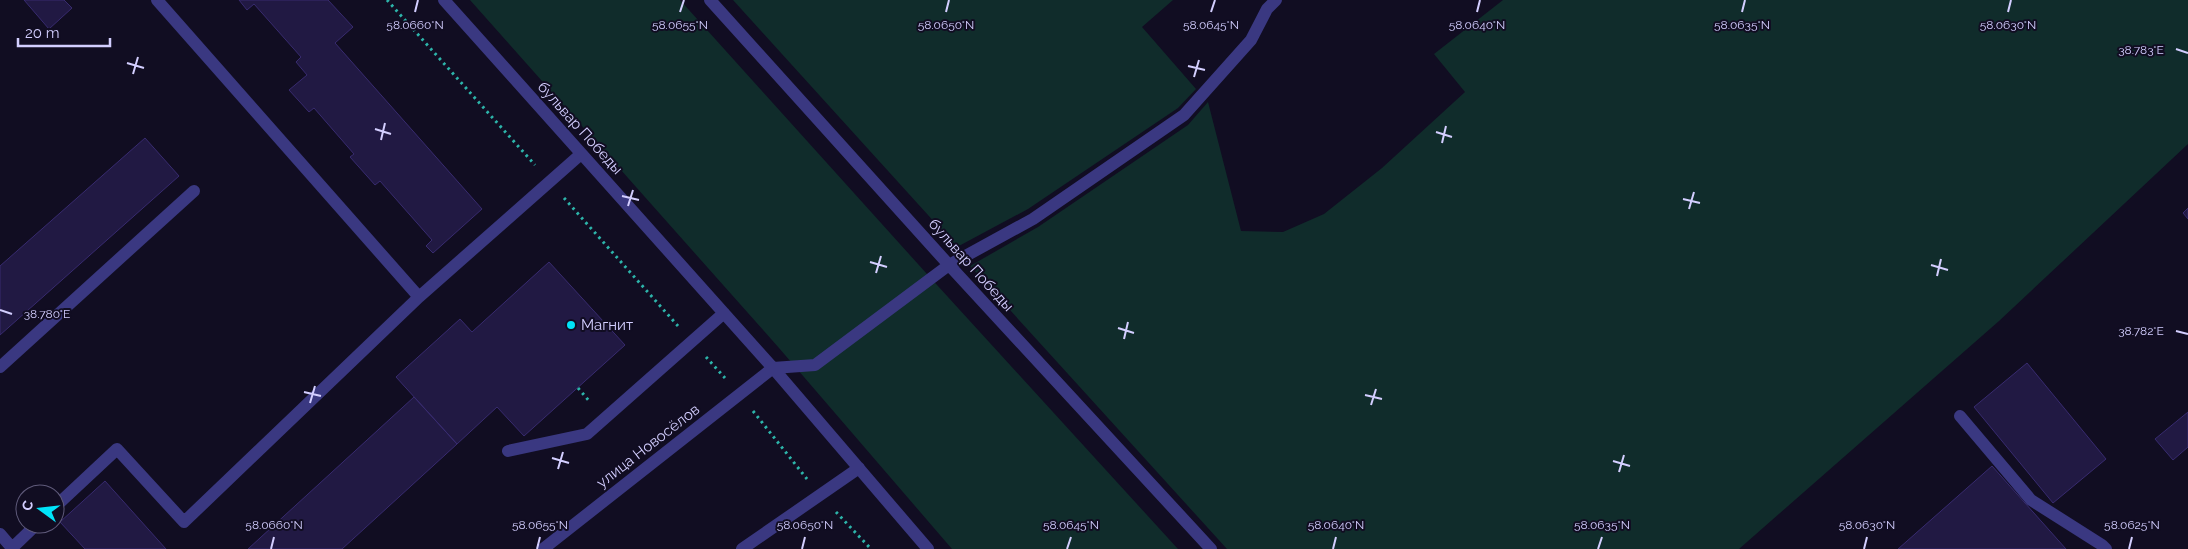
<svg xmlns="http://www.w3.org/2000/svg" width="2188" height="549" font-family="Raleway,sans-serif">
<rect width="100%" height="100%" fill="#110d22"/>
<path fill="#102c2b" d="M470 0H680L927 274 1178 549H952L779 348Z
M733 0H1173L1142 27 1196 89 1178 108 1028 209 957 247Z
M1503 0H2188V144L1999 321 1739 549H1227L970 266 1038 227 1188 125 1208 102 1241 231 1283 232 1324 214 1382 168 1465 92 1434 54Z"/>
<path fill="#211943" stroke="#382b6f" d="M24 0H64L72 8 49 29Z
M239 0H328L353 27 335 43 482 209 433 253 426 246 432 240 380 181 375 185 350 157 354 154 314 108 309 112 289 90 307 75 296 62 301 57 254 4 247 10Z
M145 138 179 176 0 335V266Z
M2188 208V219L2183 213Z
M549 262 625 345 524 436 497 407 457 444 396 377 460 319 472 332Z
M2027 363 2106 459 2053 503 1974 407Z
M414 397 457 444 342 549H248Z
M2188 412V447L2173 460 2155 439Z
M1992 466 2066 549H1898Z
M105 481 166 549H85L60 522Z"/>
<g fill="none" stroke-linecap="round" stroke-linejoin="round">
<path stroke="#2db4aa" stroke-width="3" stroke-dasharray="2.5 4" stroke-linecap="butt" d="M387 0 535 165
M564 198 678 326
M706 357 725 378
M578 388 590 402
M753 411 807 479
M836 512 871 549"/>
<path stroke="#3a3881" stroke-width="12" d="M444 0 773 368 928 549
M710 0 949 265 1211 549
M419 297 581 154
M0 367 194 191
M1960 416 2031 500 2102 545 2106 549
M508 451 587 434 724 313
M55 507 117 449 184 522 419 297 157 0
M0 534 12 548
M13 549 12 548 37 524
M543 549 773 368 815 365 949 265 1033 219 1184 115 1251 40 1267 9 1276 0
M742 549 859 468"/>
</g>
<path fill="none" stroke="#d3ceff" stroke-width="2" d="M415 12 418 0M680 12 684 0M946 12 949 0M1211 12 1215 0M1477 12 1480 0M1742 12 1745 0M2008 12 2011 0M2176 49 2188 53M127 63 144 68M1188 66 1205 70M133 74 138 57M1194 77 1199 60M375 129 391 134M1436 132 1452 137M381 140 385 123M1442 143 1446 126M622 196 639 200M1683 199 1700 203M628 206 633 190M1689 209 1694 192M870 262 887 267M1931 265 1948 270M876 273 881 256M1937 276 1941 259M0 310 12 314M1118 328 1134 333M2176 331 2188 334M1124 339 1128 322M304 392 321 396M1365 395 1382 399M310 403 315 386M1371 405 1376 389M552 458 569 463M1613 461 1630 466M558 469 563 452M1619 472 1624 455M271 549 274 537M537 549 540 537M802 549 805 537M1067 549 1071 537M1333 549 1336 537M1598 549 1602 537M1864 549 1867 537M2129 549 2132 537"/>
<circle fill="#00e3f9" stroke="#110d22" stroke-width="2" cx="571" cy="325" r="5"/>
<g text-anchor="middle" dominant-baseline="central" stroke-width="4" stroke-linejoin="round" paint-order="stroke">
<g font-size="15" fill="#d3ceff" stroke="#110d22">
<text transform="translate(580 128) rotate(48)">бульвар Победы</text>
<text transform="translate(971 265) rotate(48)">бульвар Победы</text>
<text transform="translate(648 446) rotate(-38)">улица Новосёлов</text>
</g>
<g font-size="15" fill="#d3ceff" stroke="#110d22" text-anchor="start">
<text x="581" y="325">Магнит</text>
</g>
</g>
<g font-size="12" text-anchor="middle" fill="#d3ceff" stroke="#110d22" stroke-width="4" stroke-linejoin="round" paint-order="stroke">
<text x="415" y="29">58.0660°N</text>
<text x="680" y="29">58.0655°N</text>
<text x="946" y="29">58.0650°N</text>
<text x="1211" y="29">58.0645°N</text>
<text x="1477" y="29">58.0640°N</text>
<text x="1742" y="29">58.0635°N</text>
<text x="2008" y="29">58.0630°N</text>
<text x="2141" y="54">38.783°E</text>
<text x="47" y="318">38.780°E</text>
<text x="2141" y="335">38.782°E</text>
<text x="274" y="529">58.0660°N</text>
<text x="540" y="529">58.0655°N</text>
<text x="805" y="529">58.0650°N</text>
<text x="1071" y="529">58.0645°N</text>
<text x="1336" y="529">58.0640°N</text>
<text x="1602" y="529">58.0635°N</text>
<text x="1867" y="529">58.0630°N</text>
<text x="2132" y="529">58.0625°N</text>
</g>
<g transform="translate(40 509) rotate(285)"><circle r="24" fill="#110d22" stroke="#5f5a7a"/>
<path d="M0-4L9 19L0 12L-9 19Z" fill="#00e3f9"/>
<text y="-8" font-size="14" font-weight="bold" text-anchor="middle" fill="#d3ceff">С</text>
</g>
<path d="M18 38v8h92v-8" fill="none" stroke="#d3ceff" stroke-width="2.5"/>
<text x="25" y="38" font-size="15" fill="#d3ceff" stroke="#110d22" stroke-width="4" paint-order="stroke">20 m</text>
</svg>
